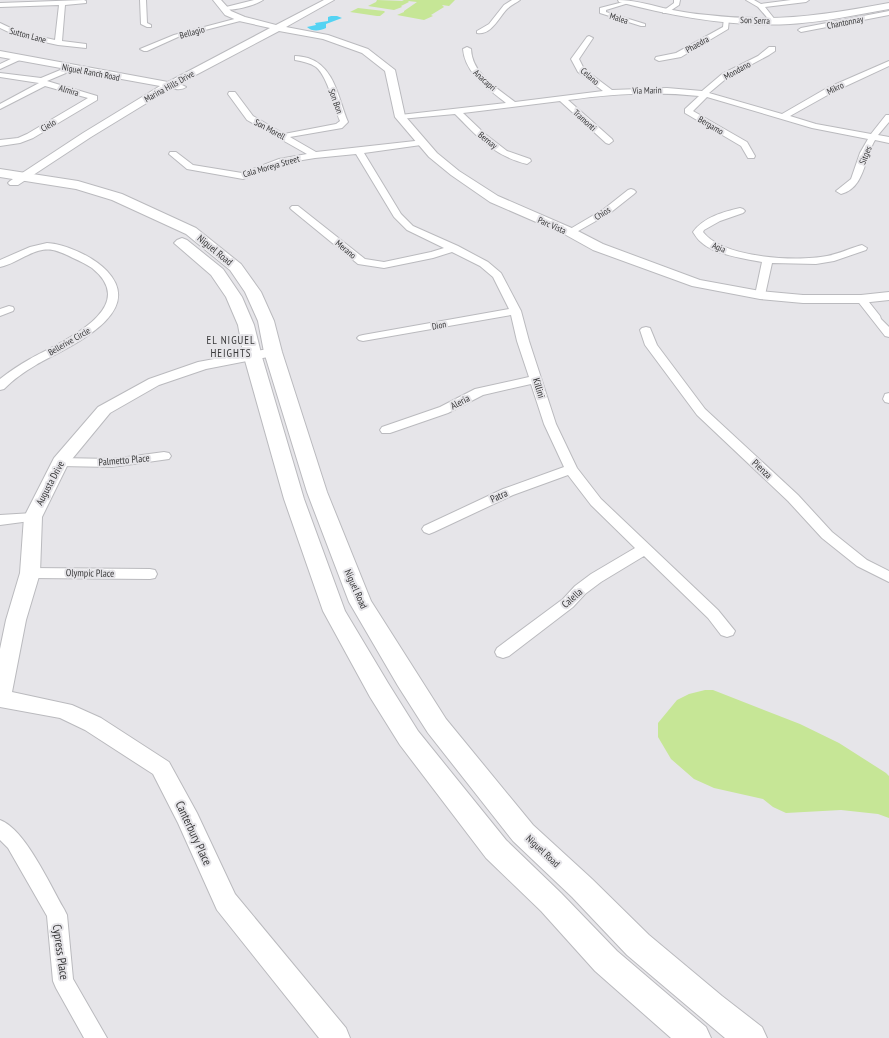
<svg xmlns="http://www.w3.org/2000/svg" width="889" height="1038" font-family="'PT Sans Narrow',sans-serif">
<rect width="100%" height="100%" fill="#e6e5e9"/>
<path fill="#c6e696" d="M377 0 404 1 402 0H455L449 6 442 5 444 7 431 15 433 16 424 20 397 15 404 12V11L417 2 408 1 409 2 401 6 402 7 394 10 368 6 376 2Z
M358 8 384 11 385 12 380 16H377L350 12Z
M705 690H713L800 724 839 743 886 773 889 776V818L878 814 841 810 786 813 773 807 763 799 714 788 694 779 671 759 658 737V723L677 700 689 694Z"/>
<path fill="#54d3f3" d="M331 16H337L342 18 326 24V28C320 31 312 32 307 27L316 25 315 23 328 21V17Z"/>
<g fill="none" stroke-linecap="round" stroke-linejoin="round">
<defs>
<path id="minor" d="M84 0 86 1V3L65 5 62 41 86 44V48L58 45 17 36 0 28V23L19 32 55 40 59 5 0 7V3Z
M140 0H146L147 23 151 25V27H147L141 24Z
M254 0H263C256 5 229 13 222 8Z
M512 0H520C516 3 511 5 507 9 499 17 491 36 477 33V31L489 24 504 5Z
M674 0H680L679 5 667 13H663V11L674 3Z
M746 0H754L761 4 791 0H809L806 2 765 7 776 21 773 23 771 22 758 7Z
M627 1 632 2 606 10V12L645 24V26H641L600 13V8Z
M889 11V15L801 32 798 30 801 28Z
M242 17 244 18V20L178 37 147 51H144L140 49 174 35Z
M724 18 729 19 728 29 681 57 659 61 655 59 656 57 676 53 723 27Z
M589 36 593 38 579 59 584 69 612 90 667 88 702 91 722 74 758 56 769 47H775V51L769 55 728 77 709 93 782 114 827 88 889 61V66L833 92 790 116 816 124 871 134 886 115H889V122L878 135 889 137V143L875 140C864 158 865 188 841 194L836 191 851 179 860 153 868 139 812 128 707 97 693 111 747 142 755 156 754 158H748L741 146 685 113V109L699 96C654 91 613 94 568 100L612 139 613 141 609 144 606 143 560 101 463 113 485 134 507 151 530 159 531 161 527 164C494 156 478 137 455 114L400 119 396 117 400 115 506 103C489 89 465 74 463 49L467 47 471 49C472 74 497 88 515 102L603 91 578 72 571 59 587 37Z
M17 56H23L24 58 0 69V64Z
M295 56C300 56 303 57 308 58 335 67 338 98 348 122L342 128 290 137 316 152 424 140 425 142 421 145 364 153 401 214 413 226 458 246 488 262 501 273 521 311 529 341 556 424 577 468 601 499 718 610 735 631 733 635 727 637 721 635 708 618 644 556 601 582 585 594 573 607 509 656 503 658 497 656 495 652 497 648 563 599 575 586 591 574 635 548 591 505 568 475 513 495 434 532 429 534 424 532 422 529 424 526 503 489 564 467 544 424 531 384 483 395 448 413 390 433H382L380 430 382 427 440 407 475 389 529 377 517 341 511 315 363 341 359 340 357 338 359 336 363 335 509 309 493 277 480 266 452 252 433 258 384 268 358 264 292 210 290 208 292 206H298L365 259 384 262 431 252 444 248 407 230 394 217 356 154 315 158 284 163 243 179 187 169 169 154 170 152H176L193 165 242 173 279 159 307 154 247 120 228 94 229 92H235L253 116 284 134 336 124 340 121C334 107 328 77 316 67 310 63 302 61 295 60Z
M70 66 74 68 73 70 47 81 97 96V100L33 138 20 143 0 146V140L18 138 27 134 88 98 45 86 0 109V104L39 83 0 77V73L41 78Z
M166 83 182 85 186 87C181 91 170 89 165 85Z
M631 189 634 190 636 192 634 194 610 213 573 234H567L565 232 604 209 628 190Z
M740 208 743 209 745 211 743 213 720 221 704 230 703 232C723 258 796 262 827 256 839 254 850 248 862 245L867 248 866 250 834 261 816 264 772 263 765 295 760 298 756 297 755 295 762 262C745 259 713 254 701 242 698 240 695 235 693 232 704 217 723 212 740 208Z
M47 243C66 244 94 257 107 271 148 315 65 348 36 365 24 372 14 379 4 389L0 390V379C9 372 19 365 30 359 58 343 143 309 92 268 86 264 80 261 73 258 55 249 47 246 28 255 19 259 10 265 0 267V260L30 247Z
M861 296 865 297 880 316 881 319 889 327V337L885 336 856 299Z
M9 306 13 307 14 309 13 311 0 316V309Z
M646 327 650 328 657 345 705 409 798 495 832 532 867 560 889 571V582L857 566 822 538 788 501 697 415 645 345 640 330 642 328Z
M889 393V403L885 402 883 399 885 394Z
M164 452 169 453 171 456 169 459 112 467 60 466 55 465 53 462 55 459 60 458 112 459Z
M33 513 38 514 40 517 38 520 0 525V515Z
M30 568 150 569 155 570 157 574 155 578 150 579 30 578 25 577 23 573 25 569Z
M0 820C25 829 50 885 64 909L67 915 73 979 107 1038H84L56 988 53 981 47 916 8 848 0 840Z"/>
<path id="tertiary" d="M213 0H221L231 11 245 17 276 25 324 0H334L286 27 328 35 368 49 395 70 405 116 437 153 459 171 498 196 574 229 603 244 700 280 760 291 803 295H861L889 292V300L861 303H803L760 299 692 286 593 250 566 235 490 202 451 175 429 157 395 117 385 71 362 53 323 39 279 31 173 87 91 137 18 185H10L8 183 10 181 83 133 160 86 0 57V51L168 82 270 28 239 21 225 15Z
M618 0C633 0 647 4 663 8 677 11 693 14 708 15 774 23 825 15 889 3V9C856 15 823 22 790 24 732 27 675 17 619 2Z
M273 348 278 349 280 352 278 355 206 369 159 385 110 413 68 464 42 517 40 573 26 620 12 692 72 705 101 718 169 762 197 813 235 894 346 1028 350 1038H319L217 910 178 823 153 774 85 730 60 718 0 707V649L6 620 20 573 24 517 54 458 98 407 149 379 198 362Z"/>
<path id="secondary" d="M0 169 78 181 122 194 196 228 241 264 261 292 274 321 282 352 327 492 371 601 446 719 533 825 592 879 649 935 722 996 762 1027 767 1038H725L627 955 572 897 513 841 428 733 398 686 349 602 307 492 264 352 258 321 245 292 230 270 186 234 112 200 76 189 0 177Z
M182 238 187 240 223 269 242 297 254 325 262 357 304 499 345 611 388 683 418 731 506 840 561 893 617 951 706 1027 711 1038H671L595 971 541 911 486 858 400 745 370 697 323 611 284 499 244 357 238 325 226 297 211 275 174 243 177 240Z"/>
</defs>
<use href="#minor" stroke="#bababe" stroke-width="2"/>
<use href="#tertiary" stroke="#bababe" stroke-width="2"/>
<use href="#secondary" stroke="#bababe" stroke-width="2"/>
<use href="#minor" fill="#fff" fill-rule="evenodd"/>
<use href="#tertiary" fill="#fff" fill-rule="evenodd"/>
<use href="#secondary" fill="#fff" fill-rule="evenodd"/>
</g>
<g text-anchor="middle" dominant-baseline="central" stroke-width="4" stroke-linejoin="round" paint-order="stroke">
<g font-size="9" fill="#383839" stroke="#e6e5e9">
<text transform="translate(619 18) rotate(17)">Malea</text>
<text transform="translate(755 20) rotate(2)">Son Serra</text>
<text transform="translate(845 22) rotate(-11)">Chantonnay</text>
<text transform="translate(192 32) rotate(-15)">Bellagio</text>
<text transform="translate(28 35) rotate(15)">Sutton Lane</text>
<text transform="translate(697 44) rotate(-29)">Phaedra</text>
<text transform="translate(737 70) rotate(-29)">Mondano</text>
<text transform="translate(91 72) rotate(11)">Niguel Ranch Road</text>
<text transform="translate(590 76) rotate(41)">Celano</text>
<text transform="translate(485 80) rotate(42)">Anacapri</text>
<text transform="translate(169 86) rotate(-29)">Marina Hills Drive</text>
<text transform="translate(835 88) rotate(-26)">Mikro</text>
<text transform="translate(69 90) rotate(16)">Almira</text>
<text transform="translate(647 90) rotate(-1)">Via Marin</text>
<text transform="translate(336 101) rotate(70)">Son Bon</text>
<text transform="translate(585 120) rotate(42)">Tramonti</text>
<text transform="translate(48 125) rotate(-30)">Cielo</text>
<text transform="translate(711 125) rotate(31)">Bergamo</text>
<text transform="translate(270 129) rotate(28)">Son Morell</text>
<text transform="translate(488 140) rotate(39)">Bernay</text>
<text transform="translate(865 155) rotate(-68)">Sitges</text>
<text transform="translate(271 166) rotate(-16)">Cala Moreya Street</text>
<text transform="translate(602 213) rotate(-32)">Chios</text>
<text transform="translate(552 225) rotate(24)">Parc Vista</text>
<text transform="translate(719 247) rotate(22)">Agia</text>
<text transform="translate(346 249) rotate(39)">Merano</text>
<text transform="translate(439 325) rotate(-10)">Dion</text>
<text transform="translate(69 341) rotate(-30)">Bellerive Circle</text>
</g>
<g font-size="10" fill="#383839" stroke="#e6e5e9">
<text transform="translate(215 250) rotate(39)">Niguel Road</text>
<text transform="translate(539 388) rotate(73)">Killini</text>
<text transform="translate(460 402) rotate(-27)">Aleria</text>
<text transform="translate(124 460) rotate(-5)">Palmetto Place</text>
<text transform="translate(762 469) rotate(43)">Pienza</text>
<text transform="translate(50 483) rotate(-62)">Augusta Drive</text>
<text transform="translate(499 496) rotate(-24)">Patra</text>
<text transform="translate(90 573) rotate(1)">Olympic Place</text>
<text transform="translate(356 589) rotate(66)">Niguel Road</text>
<text transform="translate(572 598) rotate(-42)">Calella</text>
<text transform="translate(543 851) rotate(43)">Niguel Road</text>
</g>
<g font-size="11" letter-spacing="1" fill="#383839" stroke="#e6e5e9">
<text x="231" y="340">EL NIGUEL<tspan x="231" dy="13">HEIGHTS</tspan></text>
</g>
<g font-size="12" fill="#383839" stroke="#e6e5e9">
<text transform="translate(194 833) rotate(65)">Canterbury Place</text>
<text transform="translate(61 952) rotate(82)">Cypress Place</text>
</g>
</g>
</svg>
